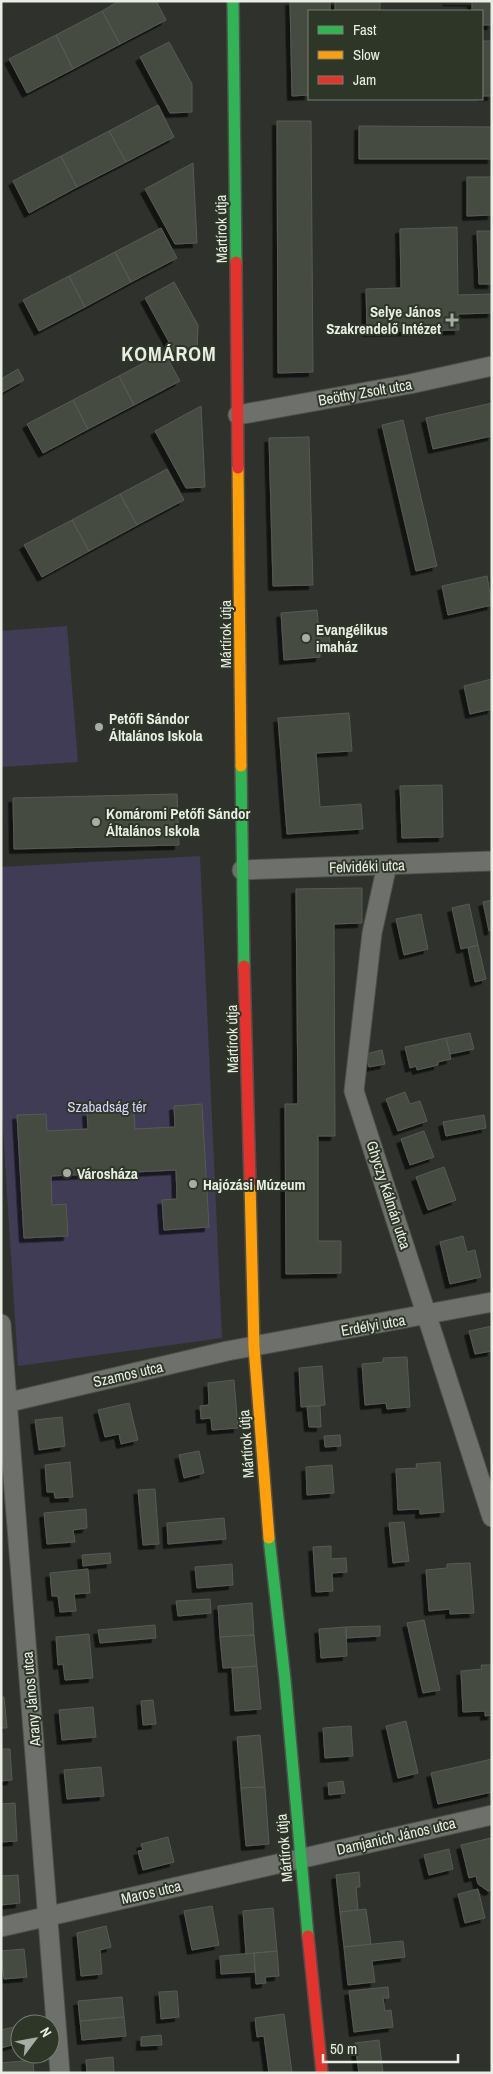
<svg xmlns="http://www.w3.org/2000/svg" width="493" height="2074" font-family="'Archivo Narrow',sans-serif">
<defs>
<filter id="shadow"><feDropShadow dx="-4.5" dy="4.5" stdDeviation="0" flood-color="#0009"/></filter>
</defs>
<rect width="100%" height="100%" fill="#2f322c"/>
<path fill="#403c56" d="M67 626 78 762 1 767V631Z
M200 856 222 1338 18 1366 1 1098V867Z"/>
<path fill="#454b41" stroke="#575a55" filter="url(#shadow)" d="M119 1H156L166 20 120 44 102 11Z
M290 1H330V11H309V95L292 96Z
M335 1H380V11H335Z
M447 1H492V25H482V11H472V2Z
M102 11 120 44 73 69 56 35Z
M56 35 73 69 27 93 9 59Z
M482 41H492V96H482Z
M169 42 192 84V112L170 113 140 57Z
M158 105 174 137 126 162 109 131Z
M277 121H311L313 372 278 373Z
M359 126 492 127V159H359Z
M109 131 126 162 77 187 61 156Z
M61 156 77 187 29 213 13 181Z
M193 163 197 243 175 244 145 189Z
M467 177H492V215L467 216Z
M457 227 458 295 492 294V313L458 314 459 330 367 332 366 289 401 288 400 229Z
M161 228 177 258 131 282 115 252Z
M477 231H492V284H479Z
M115 252 131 282 85 307 69 276Z
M69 276 85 307 39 331 23 300Z
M174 282 198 325 197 352 175 353 145 298Z
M164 352 180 381 134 405 119 376Z
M18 369 24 380 1 393V379Z
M119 376 134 405 88 429 73 400Z
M73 400 88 429 43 453 27 424Z
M492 403V436L433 449 426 418Z
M201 406 205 487 186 488 155 431Z
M403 420 437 566 416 571 382 425Z
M309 437 313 585 273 586 269 438Z
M167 469 184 500 137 525 120 494Z
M120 494 137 525 89 551 72 520Z
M72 520 89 551 42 577 24 545Z
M487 576 492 605 448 615 442 586Z
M317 610 319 632 329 631 330 644 320 645V657L284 660 281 613Z
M492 679V709L470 714 464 686Z
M349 713 352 751 316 753 320 807 361 804 363 829 287 834 278 718Z
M442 785 443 837 402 838 400 786Z
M177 794 179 845 14 849 13 798Z
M362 888V923L334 924 335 1136H318V1241H341V1273L286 1274 285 1104H298L296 889Z
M492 900V930L489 931 483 902Z
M469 904 478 945 461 949 452 908Z
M421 914 428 949 404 955 396 919Z
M478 945 486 979 475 982 468 948Z
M470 1033 474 1049 450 1054 446 1038Z
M446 1038 451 1059 438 1062V1065L417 1070 416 1066 410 1068 405 1047Z
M382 1050 385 1064 369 1067 366 1054Z
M405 1092 410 1104 420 1101 427 1121 398 1131 386 1099Z
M202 1104 209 1227 164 1230 162 1200 177 1199 176 1170 51 1176 52 1205 66 1204 68 1236 24 1238 17 1115 46 1114 47 1131 88 1129 87 1112 134 1110 135 1129 175 1127 174 1106Z
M484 1115 486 1128 446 1136 443 1122Z
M424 1131 434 1157 410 1165 401 1139Z
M444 1167 456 1200 428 1210 416 1177Z
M463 1236 467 1252 475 1250 481 1277 450 1284 440 1242Z
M492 1326V1351L475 1354 469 1331Z
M407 1357 410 1407 387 1409 386 1403 365 1405 362 1364 383 1362V1358Z
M322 1366 325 1405 301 1407 299 1368Z
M234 1380 238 1428 212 1430 211 1418 201 1419 200 1406 209 1405 208 1383Z
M129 1403 138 1440 121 1444 119 1434 105 1437 98 1410Z
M307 1406H320L321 1427H309Z
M62 1417 65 1446 39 1450 35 1420Z
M340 1435 341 1446 325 1447 324 1436Z
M199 1451 204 1473 184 1478 179 1455Z
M70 1462 73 1497 55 1498 54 1492H47L45 1465Z
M440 1462 444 1512 420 1514V1509L398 1510 396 1469 417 1468 416 1464Z
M332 1465 334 1493 307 1495 306 1467Z
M155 1489 159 1544 143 1545 138 1490Z
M86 1509 87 1528 73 1530 75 1542 47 1544 44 1513Z
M224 1518 226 1539 168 1544 167 1523Z
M404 1522 409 1561 393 1563 389 1523Z
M331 1546V1559L346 1558 347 1572 332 1573 333 1591 316 1592 313 1547Z
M110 1553 111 1563 83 1566 82 1555Z
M470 1563 474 1613 450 1614V1609L429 1611 426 1570 447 1568V1564Z
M232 1564 233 1585 197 1588 195 1567Z
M88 1569 90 1593 74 1594 76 1611 60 1612 58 1596H52L50 1573Z
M210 1599 211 1613 178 1616 176 1601Z
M252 1603 254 1635 220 1637 218 1606Z
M424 1620 440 1690 423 1693 407 1623Z
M155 1625 156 1638 100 1643 98 1630Z
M380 1626V1636L346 1638V1627Z
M346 1627 347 1656 321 1658 319 1629Z
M89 1634 93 1678 65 1680 63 1664 58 1665 56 1637Z
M254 1635 257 1666 223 1668 220 1637Z
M481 1665H492V1715L485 1716V1711L463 1712 461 1671 482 1669Z
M257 1666 261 1709 235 1711 232 1668Z
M1 1697H4L7 1728H1Z
M153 1700 156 1724 143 1725 141 1701Z
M93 1707 96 1737 62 1740 59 1710Z
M406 1721 418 1773 398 1778 386 1726Z
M351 1726 353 1756 325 1758 323 1728Z
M260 1735 265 1787 241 1788 237 1737Z
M1 1749H10L12 1780 1 1781Z
M492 1759V1792L438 1804 431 1773Z
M101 1767 104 1796 67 1799 64 1770Z
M343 1781 345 1793 329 1795 328 1783Z
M265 1787 269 1844 246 1846 241 1788Z
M15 1803 17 1841 1 1842V1804Z
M168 1837 174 1862 143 1870 138 1851 143 1850 141 1844Z
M491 1838 492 1890 488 1891 478 1884 476 1876 469 1878 461 1845Z
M449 1849 453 1869 429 1875 424 1855Z
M359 1872 360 1887H356L358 1910 340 1912 336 1875Z
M18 1875 20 1903 1 1905V1876Z
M478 1889 485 1918 465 1923 458 1894Z
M212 1906 219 1945 192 1950 184 1911Z
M273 1908 277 1951 246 1954 243 1911Z
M366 1909 371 1944 344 1947 340 1912Z
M106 1926 111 1947 100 1950 102 1974 81 1976 77 1933Z
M403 1941 405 1957 372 1961 375 1982 348 1985 344 1947Z
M24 1949 27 1977 4 1979 1 1951Z
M277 1951 279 1976 265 1977 266 1983 256 1984 254 1953Z
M254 1953 255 1972 221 1974 220 1956Z
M388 1987 389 1998H383L385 2011 391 2010 393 2027 354 2032 349 1991Z
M177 1991 179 2017 161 2019 159 1992Z
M122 1997 124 2017 80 2021 78 2001Z
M284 2014 292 2073H269L264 2036 257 2037 255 2018Z
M124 2017 126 2036 82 2040 80 2021Z
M14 2027 19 2043 1 2048V2030Z
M161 2035 162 2045 141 2046V2037Z
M379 2040 383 2073H359L355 2043Z
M113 2057 114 2073H87L86 2060Z
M33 2060 34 2073H1V2063Z"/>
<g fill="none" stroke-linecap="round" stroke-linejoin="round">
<defs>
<path id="street" d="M238 415 410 384 492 366
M387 865 372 933 354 1091 492 1517
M242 870 492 861
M1 1324 60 2073
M1 1404 227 1351 492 1302
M1 1927 492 1815"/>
<path id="fast" d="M233 1 236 262
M241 766 244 966
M269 1538 285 1680 308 1936"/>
<path id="slow" d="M238 468 241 766
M250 1182 254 1347 269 1538"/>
<path id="jam" d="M236 262 238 468
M244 966 250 1182
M308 1936 322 2073"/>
</defs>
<use href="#street" stroke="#4e504a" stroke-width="21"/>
<use href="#fast" stroke="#4e504a" stroke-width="14"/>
<use href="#slow" stroke="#4e504a" stroke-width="14"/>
<use href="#jam" stroke="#4e504a" stroke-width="14"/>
<use href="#street" stroke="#6d706b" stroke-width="19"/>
<use href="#fast" stroke="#30b455" stroke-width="11"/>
<use href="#slow" stroke="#ff9f0a" stroke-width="11"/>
<use href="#jam" stroke="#e5322d" stroke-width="11"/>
</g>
<g fill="#a7aca4" stroke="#2e3628" stroke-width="2">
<path d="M449.5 312.5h5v5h5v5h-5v5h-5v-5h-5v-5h5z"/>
<circle cx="306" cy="638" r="5"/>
<circle cx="99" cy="727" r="5"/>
<circle cx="96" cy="822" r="5"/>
<circle cx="67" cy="1173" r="5"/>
<circle cx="193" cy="1184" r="5"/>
</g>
<g text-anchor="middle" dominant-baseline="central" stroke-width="4" stroke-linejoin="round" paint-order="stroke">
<g font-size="15" fill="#e8eee4" stroke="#2e3628">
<text transform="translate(221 229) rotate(-91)">Mártírok útja</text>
<text transform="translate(365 392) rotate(-10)">Beöthy Zsolt utca</text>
<text transform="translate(225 634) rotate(-90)">Mártírok útja</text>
<text transform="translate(367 866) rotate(-2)">Felvidéki utca</text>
<text transform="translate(232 1039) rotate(-91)">Mártírok útja</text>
<text transform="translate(389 1195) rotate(72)">Ghyczy Kálmán utca</text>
<text transform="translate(373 1325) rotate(-10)">Erdélyi utca</text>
<text transform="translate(128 1374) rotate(-13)">Szamos utca</text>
<text transform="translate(246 1444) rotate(-94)">Mártírok útja</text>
<text transform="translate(31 1699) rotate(-95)">Arany János utca</text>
<text transform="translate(396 1836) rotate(-13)">Damjanich János utca</text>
<text transform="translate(284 1848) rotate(-95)">Mártírok útja</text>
<text transform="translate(151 1892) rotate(-13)">Maros utca</text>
</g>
<g font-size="15" font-weight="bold" fill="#e8eee4" stroke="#2e3628" text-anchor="start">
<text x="441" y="311" text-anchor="end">Selye János<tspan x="441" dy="17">Szakrendelő Intézet</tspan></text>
<text x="316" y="629">Evangélikus<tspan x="316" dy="17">imaház</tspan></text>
<text x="109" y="718">Petőfi Sándor<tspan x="109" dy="17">Általános Iskola</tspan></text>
<text x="106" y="813">Komáromi Petőfi Sándor<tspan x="106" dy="17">Általános Iskola</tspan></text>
<text x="77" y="1173">Városháza</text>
<text x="203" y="1184">Hajózási Múzeum</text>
</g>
<g font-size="15" fill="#d8d2fe" stroke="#2e3628">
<text x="107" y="1106">Szabadság tér</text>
</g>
<g font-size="20" font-weight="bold" letter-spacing="1" fill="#e8eee4" stroke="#2e3628">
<text x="169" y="353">KOMÁROM</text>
</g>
</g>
<rect width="493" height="2074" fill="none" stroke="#e8eee4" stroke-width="5"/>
<rect x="308" y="10" width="175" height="90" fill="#2e3628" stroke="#788073"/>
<rect x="318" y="26" width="25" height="8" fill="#30b455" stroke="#788073"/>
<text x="353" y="35" font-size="15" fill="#e8eee4">Fast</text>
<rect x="318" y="51" width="25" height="8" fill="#ff9f0a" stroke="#788073"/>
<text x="353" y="60" font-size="15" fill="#e8eee4">Slow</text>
<rect x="318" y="76" width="25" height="8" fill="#e5322d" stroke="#788073"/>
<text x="353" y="85" font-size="15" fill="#e8eee4">Jam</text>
<g transform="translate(35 2039) rotate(58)"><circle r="24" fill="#2e3628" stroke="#788073"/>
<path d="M0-4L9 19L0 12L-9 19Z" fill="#a7aca4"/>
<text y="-8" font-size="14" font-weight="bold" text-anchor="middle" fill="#e8eee4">N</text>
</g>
<path d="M323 2054v8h135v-8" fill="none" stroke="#e8eee4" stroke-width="2.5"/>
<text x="330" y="2054" font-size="15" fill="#e8eee4" stroke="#2e3628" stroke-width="4" paint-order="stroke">50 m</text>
</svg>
